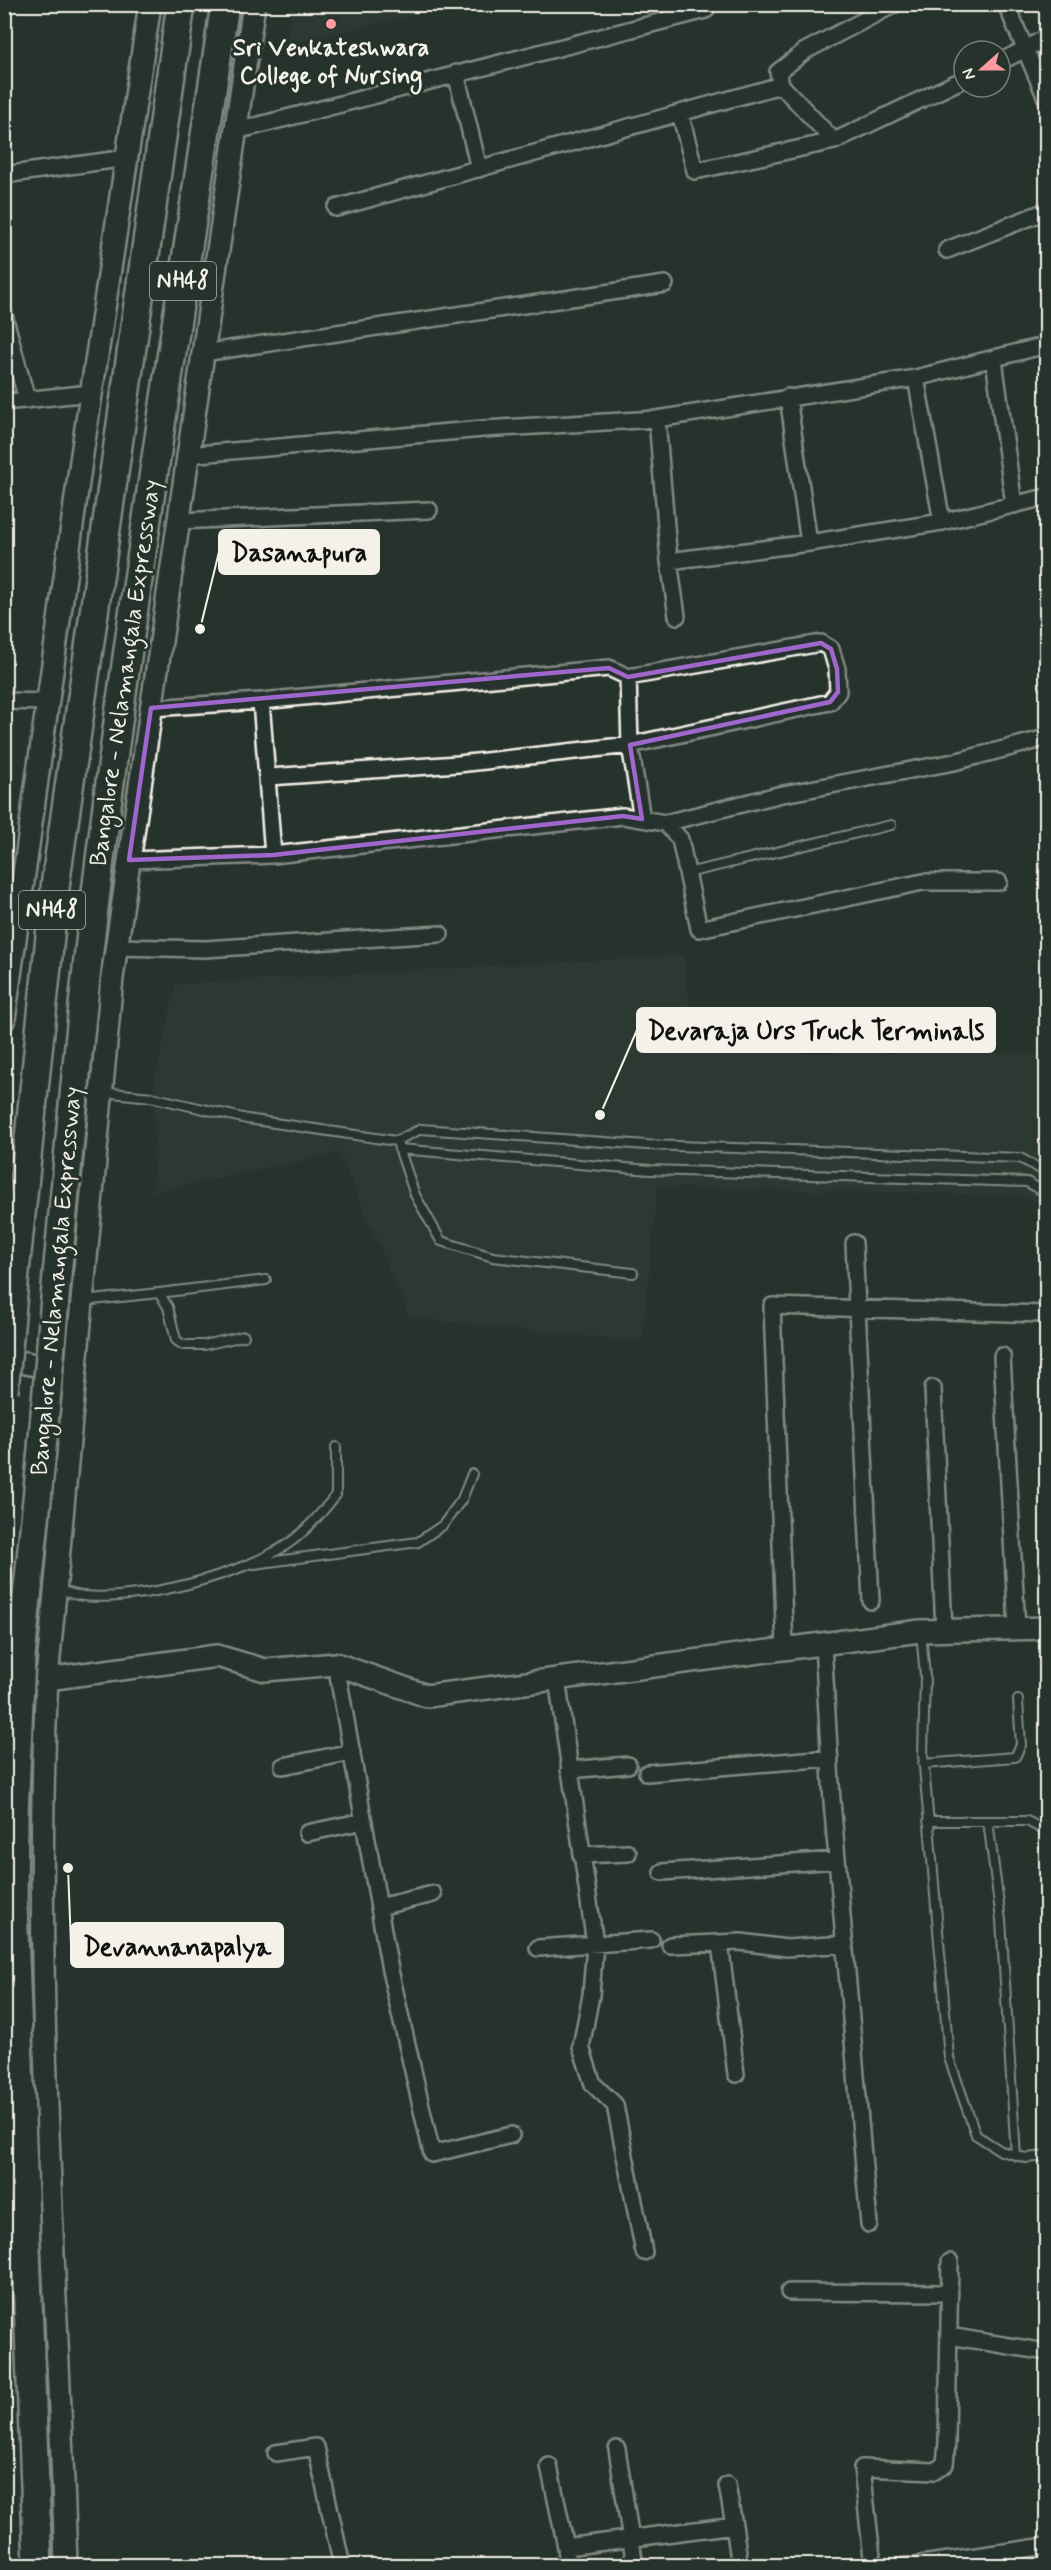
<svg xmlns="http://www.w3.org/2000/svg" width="1051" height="2570" font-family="Mynerve,sans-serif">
<rect width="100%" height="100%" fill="#26332d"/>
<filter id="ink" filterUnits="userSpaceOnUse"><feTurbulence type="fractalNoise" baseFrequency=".0167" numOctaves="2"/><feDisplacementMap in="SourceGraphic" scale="12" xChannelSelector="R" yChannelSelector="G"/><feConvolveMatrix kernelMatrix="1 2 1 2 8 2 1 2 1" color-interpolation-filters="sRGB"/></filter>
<g filter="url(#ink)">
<path fill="#333f39" d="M292 5V4L459 5 286 44Z
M684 955 695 1053H1046V1208L1027 1196 658 1187 642 1342 410 1318 339 1153 153 1192 155 1078 176 984Z"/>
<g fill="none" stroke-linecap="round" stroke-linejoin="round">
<defs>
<path id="lane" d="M687 873 891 825
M103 1092 151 1097 247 1119 396 1141 421 1129 647 1145 1020 1158 1046 1172
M398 1145 415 1195 441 1241 493 1257 633 1273
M399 1149 650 1170 1027 1182 1046 1193
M159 1293 266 1280
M83 1301 159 1293 168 1307 176 1340 183 1345H204L244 1336
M254 1564 418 1542 443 1525 462 1499 472 1474
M57 1589C65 1592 74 1595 83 1596 139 1602 247 1574 292 1541 309 1528 323 1511 336 1495V1447
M921 1633 925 1676 923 1755 949 2058 976 2135 1001 2151 1026 2158 1046 2156
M923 1764 1015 1757 1021 1745 1018 1700
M928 1821H1027L1044 1830 1046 1860
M988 1821 1001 1920 1016 2156"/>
<path id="street" d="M895 4 805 51 778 72 781 85 834 141 964 79
M1006 4 1046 98
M1000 62 1046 38
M456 73 479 169
M680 113 695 171 834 141
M236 131 706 10
M4 175 127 158
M336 208 781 85
M947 250 1046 211
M4 315 27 400
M203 353 665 284
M994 360 1014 505
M916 378 942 522
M788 397 809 543
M4 402 91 393
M657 419 669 561 809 543 942 522 1046 497
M187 455 483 429 657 419 916 378 1046 345
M178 521 429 510
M669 561 677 616
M628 677 630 745 642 819
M4 701 48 702
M261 701 273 855
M151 708 261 701 609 668 628 677 821 643 831 649 837 669 838 692 830 702 630 745 458 764 269 777
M665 823 778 795 954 762 1046 738
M129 860 273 855 623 816 665 823 680 839 699 929 923 882H999
M116 947 205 949 440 934
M854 1243 871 1601
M1002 1356 1017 1629
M933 1388 944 1630
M823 1644 832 1801 869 2224
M785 1649 772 1306 1046 1314
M336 1664 390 1970 432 2154 511 2135
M557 1679 595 1944 591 1995 581 2047 593 2084 615 2105 644 2252
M283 1766 352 1752
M569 1770 628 1765
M647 1773 830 1758
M307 1833 364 1821
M581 1855 628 1853
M662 1872 837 1860
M379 1907 433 1894
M720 1943 736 2074
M670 1945 741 1942 787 1948 845 1944
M538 1948 651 1940
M789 2292 950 2293
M949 2336 1046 2352
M617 2449 635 2566
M276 2453 316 2447 342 2566
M549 2466 566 2547
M727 2485 734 2525
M921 2564 1046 2546
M568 2566 566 2547 734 2525 740 2566
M873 2566 862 2468 935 2471 945 2464 947 2442 950 2262
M905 2566H921"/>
<path id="secondary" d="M4 1019 81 461 150 4
M4 1359 63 1370
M4 1676 47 1679 217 1656 265 1670 336 1664 427 1696 920 1631 1046 1628
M66 2566C57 2271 32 1975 47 1679L112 978 254 4"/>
<path id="highway" d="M15 1272 56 879 181 4
M57 1275C68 1164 77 1053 90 942 127 628 178 317 225 4
M28 1588 41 1460
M14 1814 13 1905 38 2566"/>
</defs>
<use href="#lane" stroke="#f4f1e8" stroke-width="12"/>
<use href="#street" stroke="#f4f1e8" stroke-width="20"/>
<use href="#secondary" stroke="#f4f1e8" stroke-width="26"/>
<use href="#highway" stroke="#f4f1e8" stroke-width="32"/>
<use href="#lane" stroke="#26332d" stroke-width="8"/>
<use href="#street" stroke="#26332d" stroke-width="15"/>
<use href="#secondary" stroke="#26332d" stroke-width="21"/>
<use href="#highway" stroke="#26332d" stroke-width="27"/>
<defs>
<path id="highway-bridge" d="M4 1391 15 1272
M41 1460 57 1275
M14 1814 21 1657 28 1588"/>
</defs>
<use href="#highway-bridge" stroke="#f4f1e8" stroke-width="32" stroke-linecap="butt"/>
<use href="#highway-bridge" stroke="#26332d" stroke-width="27"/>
</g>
</g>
<path d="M0 0H1051V2570H0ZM821 643 831 649 837 669 838 692 830 702 630 745 642 819 623 816 273 855 129 860 151 708 609 668 628 677Z" fill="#26332d" fill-opacity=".55" fill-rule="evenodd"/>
<path fill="none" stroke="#9f67cb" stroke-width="4.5" stroke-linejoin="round" d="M821 643 831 649 837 669 838 692 830 702 630 745 642 819 623 816 273 855 129 860 151 708 609 668 628 677Z"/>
<circle fill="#ff9aa2" stroke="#26332d" stroke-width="2" cx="331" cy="24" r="6"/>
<g text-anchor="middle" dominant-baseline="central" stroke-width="6" stroke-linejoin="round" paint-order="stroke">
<g fill="#26332d" stroke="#b6b8b0" stroke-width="1.5">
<rect x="150" y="262" width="66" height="38" rx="4.5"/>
<rect x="19" y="891" width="66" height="38" rx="4.5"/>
</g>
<g font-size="22" font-weight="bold" fill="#f4f1e8">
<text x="183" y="281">NH48</text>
<text x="52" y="910">NH48</text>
</g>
<g font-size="24" font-weight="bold" fill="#f4f1e8" stroke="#26332d">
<text x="331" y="48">Sri Venkateshwara<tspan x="331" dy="28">College of Nursing</tspan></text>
</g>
<g font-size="24" fill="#f4f1e8" stroke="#26332d">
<text transform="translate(126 673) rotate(-82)">Bangalore - Nelamangala Expressway</text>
<text transform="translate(57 1281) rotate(-85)">Bangalore - Nelamangala Expressway</text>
</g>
</g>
<path fill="none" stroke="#f4f1e8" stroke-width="2" d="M200 629L219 552M600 1115L637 1030M68 1868L71 1945"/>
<g fill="#f4f1e8" stroke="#26332d" stroke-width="2">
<circle cx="200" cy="629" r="6"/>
<circle cx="600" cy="1115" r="6"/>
<circle cx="68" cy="1868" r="6"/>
</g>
<g fill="#f4f1e8" stroke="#f4f1e8" stroke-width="2">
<rect x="219" y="530" width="160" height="44" rx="6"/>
<rect x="637" y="1008" width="358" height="44" rx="6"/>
<rect x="71" y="1923" width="212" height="44" rx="6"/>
</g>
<g font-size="26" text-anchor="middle" font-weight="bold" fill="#111">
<text x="299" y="561">Dasanapura</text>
<text x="816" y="1039">Devaraja Urs Truck Terminals</text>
<text x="177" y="1955">Devannanapalya</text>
</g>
<rect width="1051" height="2570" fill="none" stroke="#26332d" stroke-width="24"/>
<rect x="12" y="12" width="1027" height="2546" fill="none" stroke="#f4f1e8" stroke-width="2" filter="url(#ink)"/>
<g transform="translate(982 69) rotate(249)"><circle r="28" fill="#26332d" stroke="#787f78" stroke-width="1.5"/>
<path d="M0-4.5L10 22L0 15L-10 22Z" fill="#ff9aa2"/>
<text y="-9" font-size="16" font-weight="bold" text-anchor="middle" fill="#f4f1e8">N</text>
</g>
</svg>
